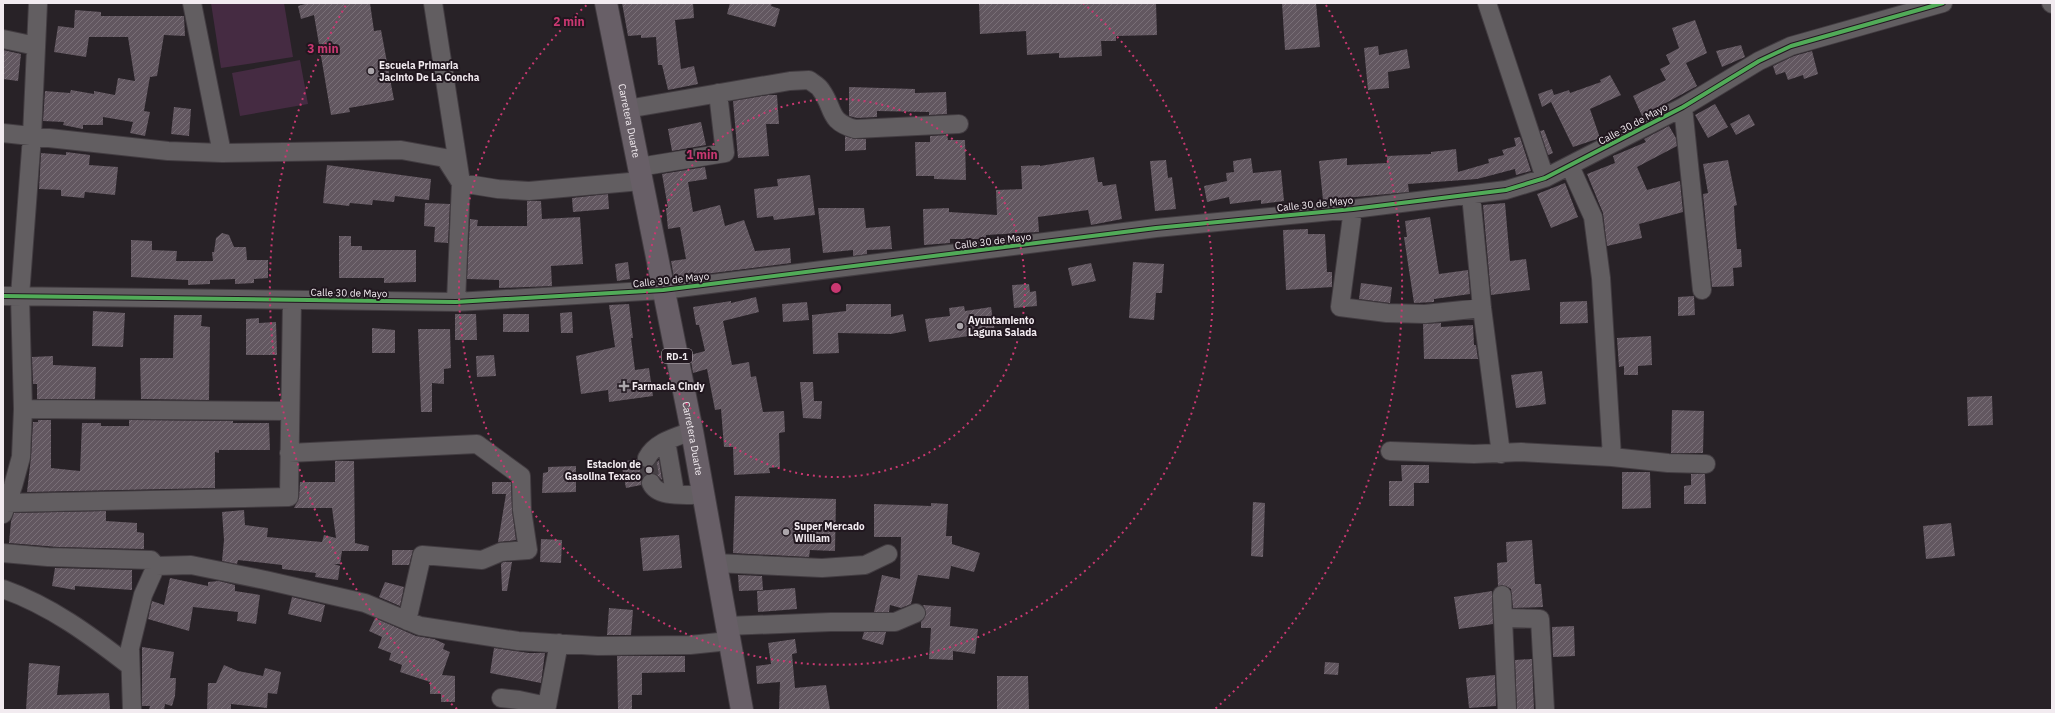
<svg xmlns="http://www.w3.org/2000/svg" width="2055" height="713" font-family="'IBM Plex Sans',sans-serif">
<defs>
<pattern id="building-hatch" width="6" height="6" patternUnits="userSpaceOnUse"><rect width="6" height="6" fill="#625760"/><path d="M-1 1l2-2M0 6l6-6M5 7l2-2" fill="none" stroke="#796f77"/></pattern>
</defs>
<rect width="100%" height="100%" fill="#282227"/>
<path fill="#452b42" d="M211 3H284L293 57 221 68Z
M300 60 308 104 240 116 232 73Z"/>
<path fill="url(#building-hatch)" d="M309 3H370L374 31 381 30 394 100 349 108 350 112 331 115 314 15 301 19 298 6Z
M622 3H693L694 18 675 20 681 69 694 66 698 84 668 90 662 65H658L656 37 641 38V35L628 36Z
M730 3H772L771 6 780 9 775 27 727 14Z
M979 3H1156L1157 35 1116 36V41H1101L1102 56 1059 58V53L1027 55 1026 31 980 34Z
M1282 3H1316L1320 47 1285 50Z
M75 10 101 12V16H184L185 36 164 35 157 76 150 77 144 111 150 112 145 136 130 133 133 122 103 117V125H83V129L63 125 64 122 43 121 45 91 70 93 71 90 94 94V91L115 95 118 78 135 81 128 37H89L86 57 54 52 58 26 74 28Z
M1695 20 1707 53 1686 63 1697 86 1642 116 1633 96 1666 80 1660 69 1670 64 1666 55 1679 48 1672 28Z
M1741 45 1745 57 1722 67 1716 51Z
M1378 46 1379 55 1407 49 1410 68 1388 72 1389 88 1368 90 1364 48Z
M3 50 21 54 18 81 3 79Z
M1812 51 1818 74 1804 79 1803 75 1788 80 1785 72 1776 75 1773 66 1794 56Z
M1610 75 1621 95 1590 109 1600 138 1573 147 1551 102 1542 107 1538 94 1552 89 1554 95 1569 90 1570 93 1601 82 1600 80Z
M849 87 915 89V93L946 92 947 114 929 115V112L877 111V117L857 118 849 116Z
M769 95H777L779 124H766L769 156 738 158 733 101Z
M1715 104 1728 127 1708 138 1695 115Z
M174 107 191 109 189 136 171 134Z
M1749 114 1755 125 1736 135 1730 124Z
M701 122 706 145 672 151 668 129Z
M1669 126 1676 138 1677 146 1637 167 1647 190 1680 181 1683 212 1639 224 1642 238 1607 246 1603 213 1587 174 1615 163 1613 156 1646 142 1644 139Z
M1544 130 1553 153 1548 155 1540 131Z
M947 135 948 140H965L966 180 934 179V176H916L915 142H930V136Z
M845 136 855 139H866V150L845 151Z
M1520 137 1531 171 1516 175 1515 169 1477 179 1408 184 1409 192 1323 200 1319 161 1347 158V165L1387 163V156L1431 154V152L1456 149 1458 172 1489 163 1488 159 1504 155 1502 150 1516 146 1514 138Z
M66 152 90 155 89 165 118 167 115 195 85 192 84 198 61 196V190L39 189 41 153 66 155Z
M1094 157 1098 182H1102L1103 186 1116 184 1122 219 1091 225 1088 210 1038 217 1039 232 986 235V239H950V243L924 245 923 209 949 208V212L997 215 996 190 1022 189 1021 166 1040 165V166Z
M1251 158 1253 173 1281 170 1284 201 1261 204V200L1230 204 1229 197 1207 202 1204 186 1227 181 1226 173 1234 172 1233 161Z
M1166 160 1168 178 1172 177 1176 209 1155 211 1150 161Z
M1728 160 1737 205 1734 206 1735 224 1737 249H1741L1742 267 1733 268 1734 286 1712 287 1703 194 1708 193 1703 164Z
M327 165 431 179 429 200 395 196 394 202 373 200 372 205 350 203 349 206 323 203Z
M705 167 707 179 688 182 693 212 720 205 725 226 744 220 755 251 790 248 791 263 674 278 671 261 686 259 680 227 668 229 666 208H668L662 174Z
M810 175 815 215 774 220 773 216 757 218 754 189 778 186 777 179Z
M1565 183 1578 217 1551 228 1537 194Z
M608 194 609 209 573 212 572 198Z
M527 201H541L542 219 580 217 583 264 551 266 552 286 499 288V280L467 279 470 219 478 220 477 226H527Z
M425 203 450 204 448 243 434 242 435 227 424 226Z
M1505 203 1510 261 1526 259 1530 290 1491 295 1483 205Z
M818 208H864L866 228 890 226 892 249 867 250V254L853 256V250L823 253Z
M1430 217 1439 274 1468 270 1470 294 1434 299V302L1414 303 1404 237H1407L1405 221Z
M1308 229V234H1325L1327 272H1332V287L1286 290 1283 230Z
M222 233 229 235 234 247H246L247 260H268V278L254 279V283L235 284V279L210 280V284L188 285V280L131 277V240L152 241V250L177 251 176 261H213L212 252H214L216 238Z
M339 236H351V246H362V250H416V282L384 283V278H339Z
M628 262 630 279 617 281 615 264Z
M1133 262 1164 264 1162 293H1156L1154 320 1129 318Z
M1091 263 1096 281 1072 286 1068 268Z
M1361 283 1392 287 1390 303 1359 299Z
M1029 284 1030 292 1036 291 1037 306 1014 308 1012 285Z
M1694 296 1695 315 1678 316V297Z
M756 297 759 312 723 321 732 365 749 362 751 377 756 376 763 412 784 411 785 432 779 433 780 467 769 468 770 473 734 475 733 447H724L721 409 715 410 707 369 693 373 690 355 705 351 699 325H696L693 307 731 301V303Z
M1587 301 1588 323 1560 324V302Z
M807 302 809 320 783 322 782 304Z
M629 304 633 338H631L635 370 649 368 653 396 609 402 608 390 581 394 576 356 615 347 609 305Z
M846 304H891V317L903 314 906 331 891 334 838 333 839 353 813 354 812 315 846 311Z
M964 306 965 311 991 307 995 332 929 342 925 319 950 316 949 308Z
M93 311 125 313 123 347 92 346Z
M572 312 573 333H561L560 313Z
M455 314H476L477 340H455Z
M503 314H529V332H503Z
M174 315H202L201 326 210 327 209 400 141 399 140 358H173Z
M259 318V323L276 322 277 355H246V319Z
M1441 323V327L1473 325 1474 345H1476L1478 359H1424L1423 324Z
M372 328 395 330V353H372Z
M418 329H450L451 368 444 369V384L432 383V412H421Z
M1651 336 1652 365 1638 366V375H1624V366L1619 367 1617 338Z
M494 355 496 376 477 377 476 356Z
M53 356V365L96 367 95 399H37V384H33L32 357Z
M1542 371 1546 404 1516 408 1511 375Z
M800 382H813L814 401H822L821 419 803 418Z
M1992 396 1993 425 1968 426 1967 397Z
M1672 410 1704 411 1703 453H1671Z
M38 420H51V468L80 471 82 423H101V426H129V420L233 421V423H269L270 450H219V453L215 452V488L27 492 31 457 33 422H38Z
M637 459 641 467 647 468 652 467 659 460 662 480 656 474 650 473 642 478 641 485 626 488 621 462Z
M335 461H354L355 543 369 546 368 551H342L340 564H334L340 566 338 580 315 577 316 573 282 569V565L238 560 237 564 222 561 224 540 222 512 244 510 245 525 268 528 267 537 322 542 324 535 336 538 332 508H294L299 498 300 482H335Z
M1401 465H1429V483H1414V506H1389V481H1402Z
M576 466V492L542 493 543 473 548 472V467Z
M1622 472H1650L1651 508 1622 509Z
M1691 474H1705L1706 504H1684V486L1691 485Z
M492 482H511L512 510 516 540 498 542 506 494H492Z
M735 496 836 499 835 551 810 550 809 557 733 553Z
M1253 502 1265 503 1263 557 1251 556Z
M931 503 948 504 946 536H952V544L980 553 974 572 951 566 949 579 918 575 911 604 901 608 890 605 889 612H874L882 575 900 579 901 537H874V504L931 506Z
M106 511V521L137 523V532L144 533V549L58 547 9 543 11 521 14 513Z
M1951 523 1955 556 1926 559 1923 526Z
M679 535 682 568 643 571 640 538Z
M541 539 562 540 561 563 540 562Z
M1532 540 1535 584H1541L1543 607 1513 608 1511 589 1506 586H1498L1497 563 1507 562 1506 542Z
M392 550H413L409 565H392Z
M503 562H512L507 591H502L501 564Z
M55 568 132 570V590L75 586V590L52 586Z
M738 575 762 576 763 590 739 591Z
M170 578 208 586V582L219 581 235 585V591L260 595 256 624 237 621 238 612 193 607 189 631 148 619 152 601 164 605Z
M385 582 404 587 400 606 379 597Z
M795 588 797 609 758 612 757 591Z
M1492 591 1493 624 1459 629 1454 597Z
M292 597 325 605 321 622 288 614Z
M923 605 951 607 950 626 978 629 975 654 953 651V660L929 659 931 628H921V622L926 614Z
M609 608 633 610 631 635H607Z
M375 618 416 636 434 639 445 644 443 649 450 652 442 675 455 676V702H441V694H430V682L400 672 402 665 389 660 391 653 378 648 382 637 369 631Z
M1574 626 1575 656 1553 657 1552 627Z
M864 632H886L883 645 862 639Z
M795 639 797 653 792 654 795 688 826 685 830 710H779L780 682 757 684 756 666 771 664 768 643Z
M142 647 174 652 170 678H176L175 696 172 706 165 704 164 710H149L150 706H142Z
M494 648 529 653H545L541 683 490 673Z
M617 656H685V672L642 673V695H632V710H618Z
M1532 659 1534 710H1517L1515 660Z
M1325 662 1339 663 1338 675 1324 674Z
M29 663 60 666 57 695 109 693 110 709 26 710Z
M224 665 238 671 263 676 265 668 281 672 277 694 268 693 267 708 231 704V710H207L208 683H216Z
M1495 675 1496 706 1469 708 1466 678Z
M997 676H1028L1029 710H997Z"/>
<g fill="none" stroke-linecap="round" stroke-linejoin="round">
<path stroke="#464045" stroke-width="18" stroke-dasharray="18 9" stroke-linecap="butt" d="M647 458 651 483"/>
<defs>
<path id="minor" d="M192 3 222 153
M433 3 461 183 456 302
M1487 3 1545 178
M2051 3 2052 4
M3 39 36 46
M1683 107 1702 290
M627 109 790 81 809 80C813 83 819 86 821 90 835 109 827 121 855 129L959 124
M3 133 168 151 222 153 401 150 445 158 461 183 498 189 529 191 641 181
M1570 166 1593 217 1601 278 1612 457
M639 167 725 153 718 93
M1471 195 1482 308 1501 454
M1353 209 1340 307 1387 313 1425 314 1482 308
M3 296 456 302 663 290 1156 228 1353 209 1506 190 1545 178 1683 107 1759 61 1791 46 1943 3
M23 409 290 411
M666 441 675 493
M1390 451 1474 454 1521 452 1612 457 1668 463 1706 464
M289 453 477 444 521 476 522 510 528 550 501 552 482 560 422 555 407 621
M647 458C655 442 676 437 692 431
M651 483C658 499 688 494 703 495
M6 503 289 497 292 300
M3 514 13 486 21 457 23 409 20 296 32 136 38 3
M3 553 48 557 151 560 156 566
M715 563 822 568 865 565 888 554
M3 589C51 606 90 635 130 666
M1502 595 1507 710
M1503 618 1540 619 1545 710
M727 626 831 622H895L916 613
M501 698 519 700 547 706 559 643
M132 710 130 648 143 595 156 566 191 565 265 580 365 603 420 626 518 641 598 646 690 645 729 641"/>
<g id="major">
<path id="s1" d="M606 3 692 431 742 710"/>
</g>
</defs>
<use href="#minor" stroke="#423c41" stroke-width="20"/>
<use href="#major" stroke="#423c41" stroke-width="24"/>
<use href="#minor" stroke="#625e61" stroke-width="18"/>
<use href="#major" stroke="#685f67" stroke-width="22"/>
<defs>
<path id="cycleway" d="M3 296 456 302 663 290 1156 228 1353 209 1506 190 1545 178 1683 107 1759 61 1791 46 1943 3"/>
</defs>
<use href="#cycleway" stroke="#21171f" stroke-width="6"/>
<use href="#cycleway" stroke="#51ab58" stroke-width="4"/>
</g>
<g fill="none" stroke="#c93871" stroke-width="2" stroke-dasharray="2 4">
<circle cx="836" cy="288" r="189"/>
<path d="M1083 3A377 377 0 1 1 589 3"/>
<path d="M457 709A566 566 0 0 1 346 5M1326 5A566 566 0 0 1 1215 709"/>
</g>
<g fill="#aba5aa" stroke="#21171f" stroke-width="1.5">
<circle cx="371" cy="71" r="4"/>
<circle cx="960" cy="326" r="4"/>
<path d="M622 380h4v4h4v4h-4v4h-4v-4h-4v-4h4z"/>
<circle cx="649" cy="470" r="4"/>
<circle cx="786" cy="532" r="4"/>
</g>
<g text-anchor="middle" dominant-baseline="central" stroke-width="4" stroke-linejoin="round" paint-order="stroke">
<rect fill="#21171f" stroke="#b3abb1" stroke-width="1" x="662" y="349" width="30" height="14" rx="3"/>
<g font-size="9" font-weight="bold" fill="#f2ebf0">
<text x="677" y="356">RD-1</text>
</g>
<g font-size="10" font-weight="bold" fill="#f2ebf0" stroke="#21171f" text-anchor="start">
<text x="379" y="65">Escuela Primaria<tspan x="379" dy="12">Jacinto De La Concha</tspan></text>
<text x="968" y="320">Ayuntamiento<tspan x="968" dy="12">Laguna Salada</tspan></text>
<text x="632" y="386">Farmacia Cindy</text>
<text x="641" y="464" text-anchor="end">Estacion de<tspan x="641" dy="12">Gasolina Texaco</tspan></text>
<text x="794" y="526">Super Mercado<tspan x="794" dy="12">William</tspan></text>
</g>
<g font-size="10" fill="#f2ebf0" stroke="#21171f">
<text stroke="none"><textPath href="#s1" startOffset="120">Carretera Duarte</textPath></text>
<text transform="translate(1633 124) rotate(-28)">Calle 30 de Mayo</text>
<text transform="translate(1315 204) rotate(-6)">Calle 30 de Mayo</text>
<text transform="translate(993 241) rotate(-7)">Calle 30 de Mayo</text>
<text transform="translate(671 280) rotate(-6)">Calle 30 de Mayo</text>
<text transform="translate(349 293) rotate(1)">Calle 30 de Mayo</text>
<text stroke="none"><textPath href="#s1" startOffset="444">Carretera Duarte</textPath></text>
</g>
</g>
<circle cx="836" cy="288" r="6" fill="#c93871" stroke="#21171f" stroke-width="2"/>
<g font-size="12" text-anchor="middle" font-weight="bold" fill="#c93871" stroke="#21171f" stroke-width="4" stroke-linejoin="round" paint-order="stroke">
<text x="569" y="26">2 min</text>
<text x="323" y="53">3 min</text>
<text x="702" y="159">1 min</text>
</g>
<rect width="2055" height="713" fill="none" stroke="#f2ebf0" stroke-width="8"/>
</svg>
